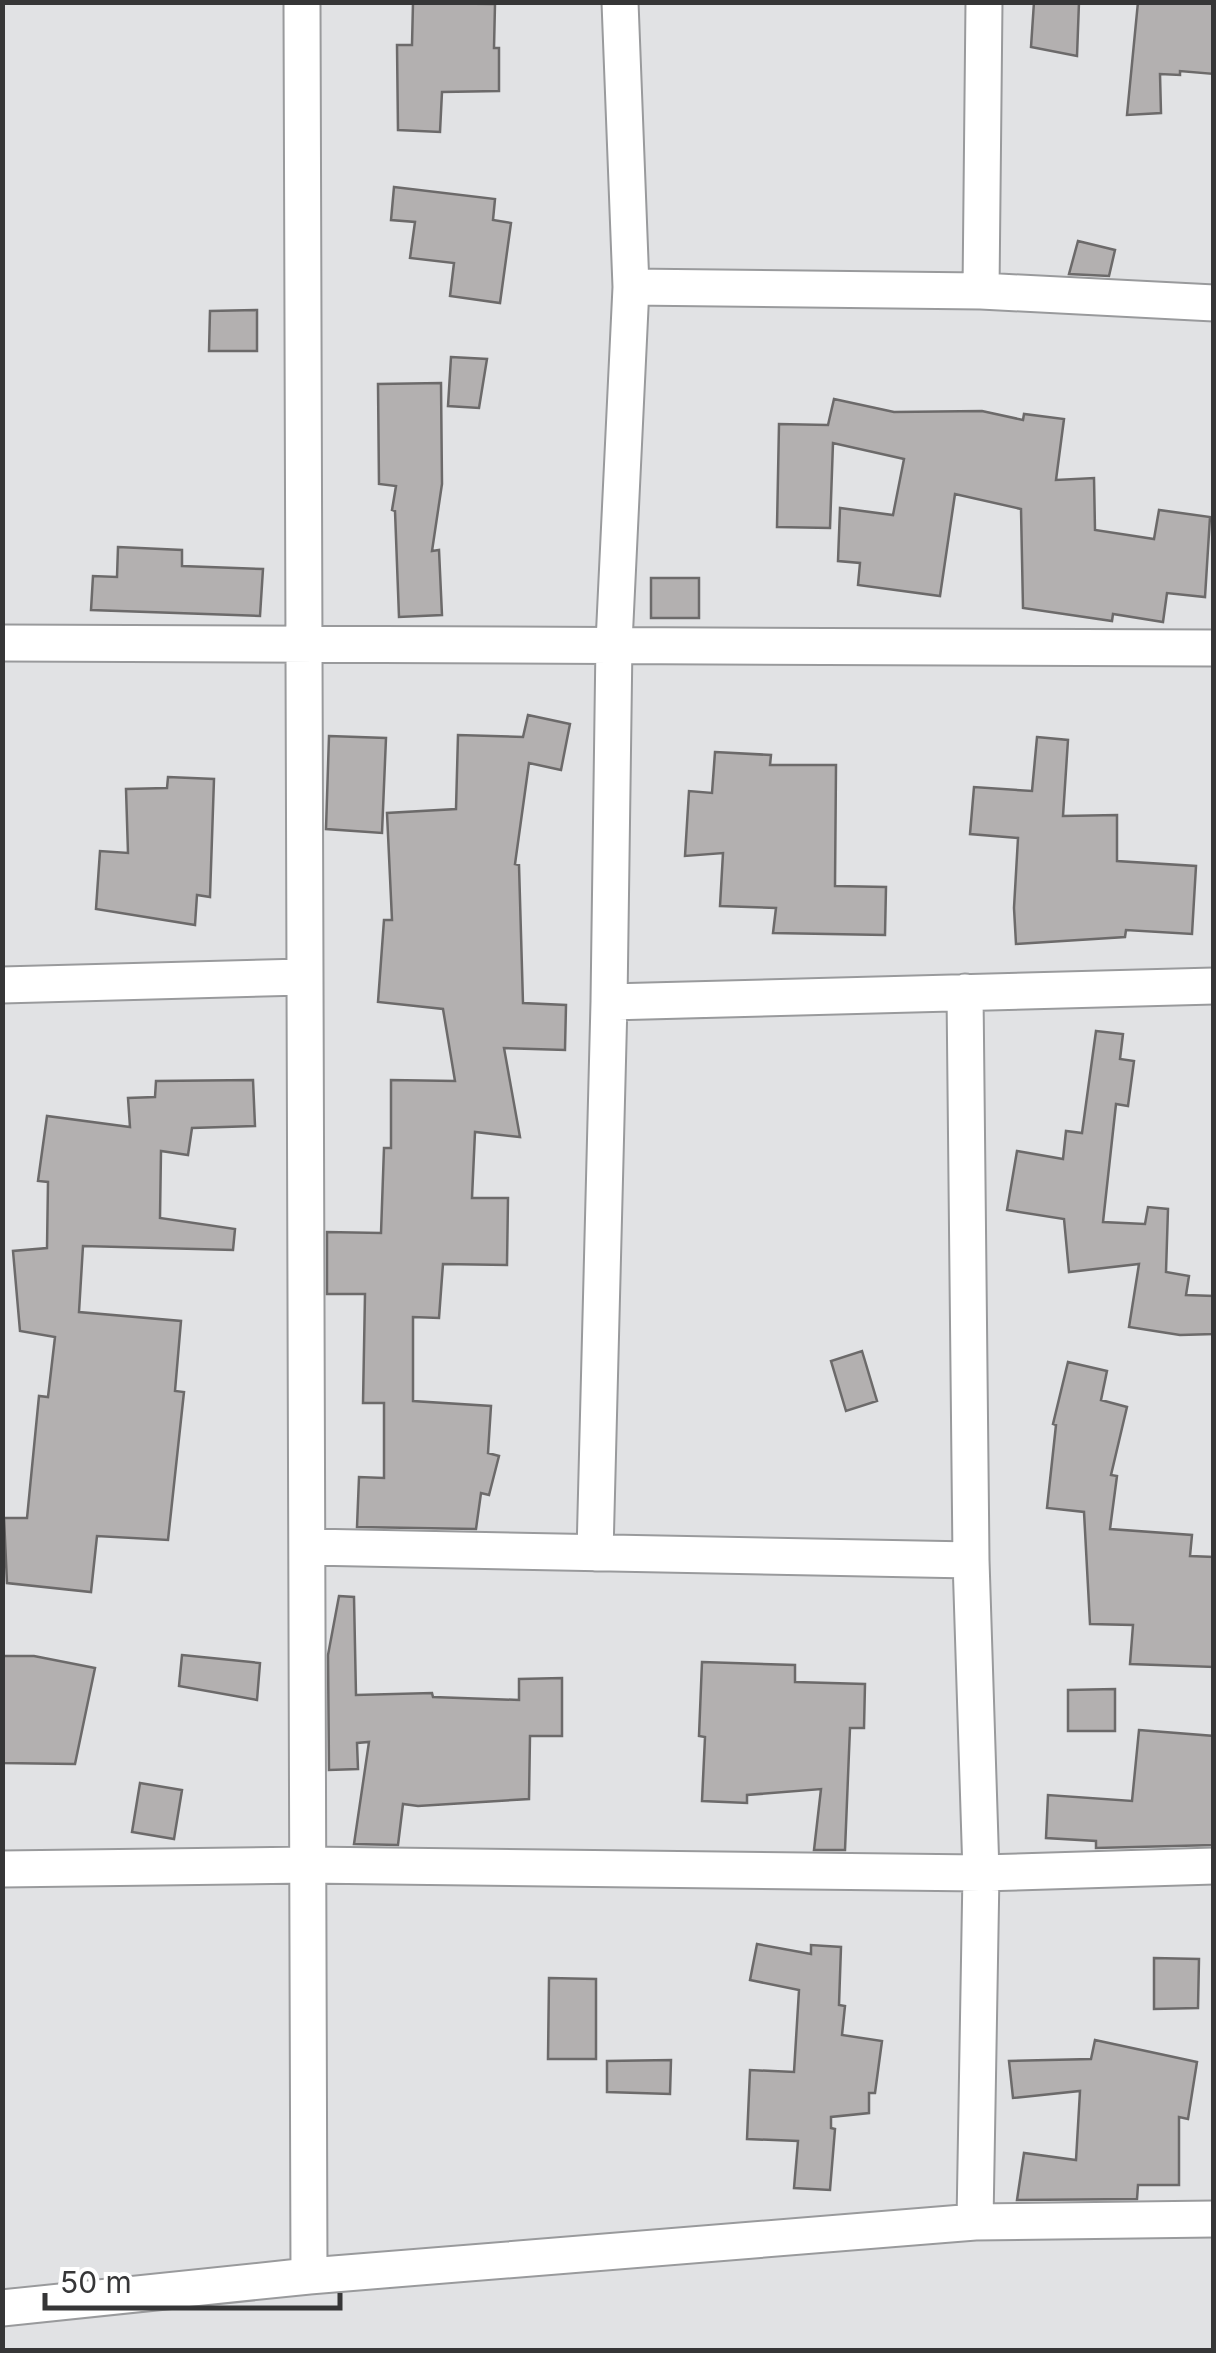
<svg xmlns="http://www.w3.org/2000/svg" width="1216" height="2353" font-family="Inter,sans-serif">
<rect width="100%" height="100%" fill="#e1e2e4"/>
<path fill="#b3b0b0" stroke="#6c6a6a" stroke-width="2.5" d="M1034 2H1079L1077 56 1031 47Z
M1138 2H1214V74L1180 71V75L1160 74 1161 113 1127 115Z
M413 3 495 4 494 48H499V91L442 92 440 132 398 130 397 45H412Z
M394 187 495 199 493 220 511 223 500 303 450 296 454 263 410 258 415 222 391 220Z
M1078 241 1115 250 1109 276 1069 274Z
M257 310V351H209L210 311Z
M451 357 487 359 479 408 448 406Z
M441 383 442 484 432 551 439 550 442 615 399 617 395 511 392 510 396 486 379 484 378 384Z
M834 399 894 412 982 411 1023 420 1024 414 1064 419 1056 480 1094 478 1095 530 1154 539 1159 510 1210 517 1205 597 1167 593 1163 622 1113 614 1112 621 1023 608 1021 509 955 494 940 596 858 585 860 563 838 561 840 508 893 515 904 459 833 443 830 528 777 527 779 424 828 425Z
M118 547 182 550V566L263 569 260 616 91 610 93 576 117 577Z
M651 578H699V618H651Z
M528 715 570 724 561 770 529 763 515 864 519 865 523 1003 566 1005 565 1050 504 1048 520 1137 475 1132 472 1198H508L507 1265 443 1264 439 1318 413 1317V1401L491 1406 488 1453 499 1456 489 1495 481 1493 476 1529 357 1527 359 1477 384 1478V1403H363L365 1294H327V1232L381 1233 384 1148H391V1080L455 1081 443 1009 378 1002 384 920H392L387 813 456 809 458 735 523 737Z
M329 736 386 738 382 833 326 829Z
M1037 737 1068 740 1063 816 1117 815V861L1196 866 1192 934 1126 930 1125 937 1016 944 1014 908 1018 838 970 834 974 787 1032 791Z
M715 752 771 755 770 765H836L835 886 886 887 885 935 773 933 776 908 720 906 723 853 685 856 689 791 712 793Z
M168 777 214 779 210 897 197 895 195 925 96 909 100 851 128 853 126 789 167 788Z
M1096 1031 1123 1034 1120 1059 1134 1061 1128 1106 1116 1104 1103 1222 1145 1224 1148 1207 1168 1209 1166 1272 1189 1276 1186 1295 1214 1296V1334L1180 1335 1129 1327 1139 1264 1069 1272 1064 1219 1007 1210 1017 1151 1063 1159 1066 1131 1082 1133Z
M253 1080 255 1126 192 1128 188 1155 161 1151 160 1218 235 1229 233 1250 83 1246 79 1312 181 1321 175 1391 184 1392 168 1540 97 1536 91 1592 7 1583 4 1518H27L39 1396 48 1397 55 1337 20 1331 13 1251 47 1248 48 1182 38 1181 47 1116 130 1127 128 1098 155 1097 156 1081Z
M862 1351 877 1401 846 1411 831 1361Z
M1068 1362 1107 1371 1101 1400 1127 1407 1111 1475 1117 1476 1110 1529 1192 1535 1190 1556 1214 1557V1667L1130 1664 1133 1625 1090 1624 1084 1512 1047 1508 1056 1425 1053 1424Z
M339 1596 354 1597 356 1695 432 1693 433 1697 519 1700V1679L562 1678V1736H530L529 1799 418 1806 403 1804 398 1845 354 1844 369 1742 357 1743 358 1769 329 1770 328 1655Z
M182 1655 260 1663 257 1700 179 1686Z
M2 1656H34L95 1668 75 1764 2 1763Z
M702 1662 795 1665V1682L865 1684 864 1728H850L845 1850H814L821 1789 747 1795V1803L702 1801 705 1737 699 1736Z
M1115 1689V1731H1068V1690Z
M1139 1730 1214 1736V1845L1096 1848V1841L1046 1838 1048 1795 1132 1801Z
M140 1783 182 1790 174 1839 132 1832Z
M757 1944 811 1954V1945L841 1947 839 2005 845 2006 842 2035 882 2041 875 2093H869V2113L831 2117V2128L835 2129 830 2190 794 2188 798 2141 747 2139 750 2070 794 2072 799 1990 750 1980Z
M1154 1958 1199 1959 1198 2008 1154 2009Z
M549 1978 596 1979V2059H548Z
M1095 2040 1197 2062 1188 2119 1179 2117V2185H1138L1137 2199 1017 2200 1024 2153 1076 2160 1080 2091 1013 2098 1009 2061 1091 2059Z
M671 2060 670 2094 607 2092V2061Z"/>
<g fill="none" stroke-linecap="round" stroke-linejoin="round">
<defs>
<path id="street" d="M302 2 309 2276
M631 287 981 291 1214 303
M981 291 984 2
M2 643 1214 648
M2 985 303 977
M965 992 971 1560 981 1873 975 2222
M609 1002 1214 986
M309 1547 971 1560
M595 1553 609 1002 614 643 631 287 620 2
M2 1869 307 1865 981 1873 1214 1866
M2 2308 309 2276 975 2222 1214 2219"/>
</defs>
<use href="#street" stroke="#999a9c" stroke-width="39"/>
<use href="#street" stroke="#fff" stroke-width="35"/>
</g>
<rect width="1216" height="2353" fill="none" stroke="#363637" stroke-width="10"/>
<path d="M45 2293v15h295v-15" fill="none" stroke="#363637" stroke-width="5"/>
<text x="60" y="2293" font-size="30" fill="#363637" stroke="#ffffff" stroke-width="8" paint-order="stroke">50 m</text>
</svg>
